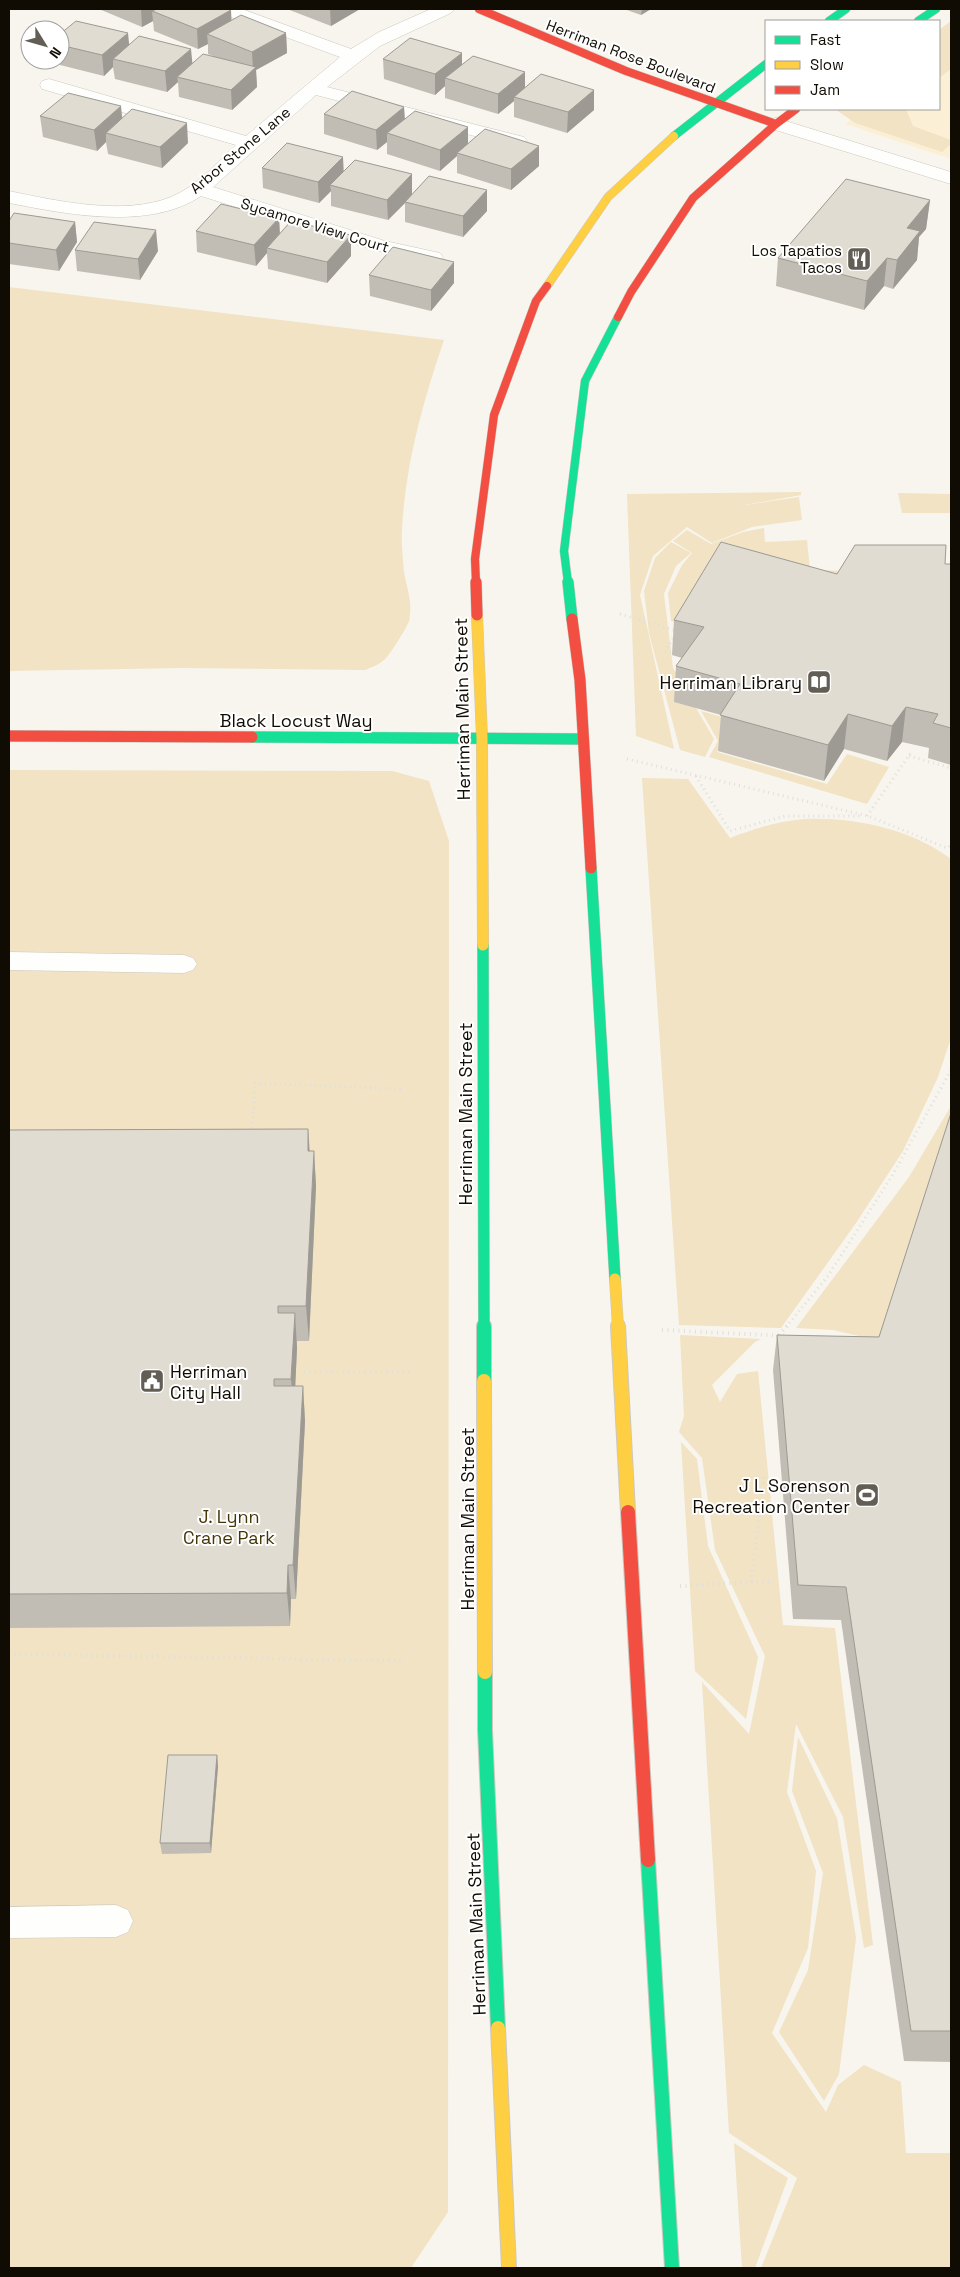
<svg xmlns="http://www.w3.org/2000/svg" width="960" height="2277" font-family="'Space Grotesk',sans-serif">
<rect width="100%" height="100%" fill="#f8f5ee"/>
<path fill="#fbf0d5" d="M951 38V159L845 124 864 109H939V48Z"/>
<path fill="#f1e3c3" d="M951 21V69L939 78V30Z
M835 109H906L913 126 951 140V144L942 152 855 123Z
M9 287 444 340C423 401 405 466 402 530 401 543 403 559 404 572 407 589 413 603 409 621 406 629 391 653 385 659 379 665 372 667 365 670L182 668 9 671Z
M801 492V495L739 506 799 497 802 520 752 527 712 543 687 527 653 556 640 595 674 749 636 736 627 494Z
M898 493 951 494V513H902Z
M764 528 765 542 807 540 810 570 857 571 686 625 671 621 668 593 682 565 692 553 673 541 687 530 711 544 743 532Z
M671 542 691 553 676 566 664 594 673 668 714 739 705 757 680 750 649 633 644 591 655 558Z
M701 711 733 720 717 752 827 784 847 754 889 767 867 804 709 757 718 741Z
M9 770 392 771 429 781 449 841 448 2212 411 2268H9Z
M642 778 688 779 730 838C754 829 778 821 805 819 853 817 912 829 951 859V1038L938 1077 903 1151 856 1223 781 1328 679 1325Z
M951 1106V1122L881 1341 833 1330 796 1328 909 1177Z
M680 1335 761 1339 755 1342 712 1385 720 1402 737 1374 758 1371 783 1625 835 1628 873 1945 864 1948 843 1817 796 1724 787 1792 816 1871 808 1948 772 2033 826 2112 838 2085 864 2065 901 2082 906 2153H951V2268H761L797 2178 729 2133 702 1682 749 1734 765 1656 715 1550 702 1458 679 1432 684 1416Z
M681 1442 697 1459 708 1546 758 1657 746 1719 695 1671Z
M798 1737 837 1818 856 1938 839 2074 824 2101 779 2032 808 1970 823 1873 792 1791Z
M734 2143 788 2178 755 2268H742Z"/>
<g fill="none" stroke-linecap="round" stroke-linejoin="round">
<defs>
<path id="lane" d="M776 118 951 172V184L769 128 767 124 769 120Z
M9 952 184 955 193 958 197 964 193 970 184 973 9 970Z
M116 1905 128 1910 133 1921 128 1932 116 1937 9 1938V1907Z"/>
<path id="street" d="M217 9H242L351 49 379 32 431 9H454L451 13 380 46 327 87 524 137 527 141 524 145 517 147 316 95 213 187 385 241 440 253 443 257 440 261 433 263 374 250 201 196C149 231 66 214 9 203V191C57 201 124 216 171 197 197 186 216 164 236 145L42 89 40 85 42 81 49 79 56 81 246 136 340 57 220 13Z"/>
<path id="fast-far2" d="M829 21 846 9
M918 21 936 9
M674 136 766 64
M568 583 564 551 585 381 618 317"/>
<path id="fast-far1" d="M568 582 572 619
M252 737 583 739
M591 868 615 1279
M483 945 484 1327"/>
<path id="fast" d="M484 1326V1381
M485 1672V1730L498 2028
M648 1860 672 2268"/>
<path id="slow-far2" d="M547 286 608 197 674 136"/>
<path id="slow-far1" d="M477 615 482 738 483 945
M615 1279 618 1327"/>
<path id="slow" d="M618 1326 628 1512
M484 1381 485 1672
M498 2028 509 2268"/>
<path id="jam-far2" d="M479 9 626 71 776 124
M618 317 631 292 693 198 776 124 796 109
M476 583 475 559 494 415 536 301 547 286"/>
<path id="jam-far1" d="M476 582 477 615
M572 619 580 680 591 868
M9 736 252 737"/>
<path id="jam" d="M628 1512 648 1860"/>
</defs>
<use href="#lane" stroke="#cdc8bf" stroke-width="1"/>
<use href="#street" stroke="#cdc8bf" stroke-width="1"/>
<use href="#fast-far2" stroke="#cdc8bf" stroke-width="9"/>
<use href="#fast-far1" stroke="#cdc8bf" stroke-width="12"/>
<use href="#fast" stroke="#cdc8bf" stroke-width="16"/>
<use href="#slow-far2" stroke="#cdc8bf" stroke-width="9"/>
<use href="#slow-far1" stroke="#cdc8bf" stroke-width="12"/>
<use href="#slow" stroke="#cdc8bf" stroke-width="16"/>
<use href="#jam-far2" stroke="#cdc8bf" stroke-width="9"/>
<use href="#jam-far1" stroke="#cdc8bf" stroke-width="12"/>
<use href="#jam" stroke="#cdc8bf" stroke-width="16"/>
<path stroke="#e0dfdc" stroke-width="3" stroke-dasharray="1 4" stroke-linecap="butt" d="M620 614 677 631
M671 652 665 651 674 637
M909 756 951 768
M627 759 868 816 947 848 951 845
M696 776 730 831 785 816H861
M867 816 912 751
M252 1133 255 1083 401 1089
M786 1327 828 1276 892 1176 951 1070"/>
<path stroke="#e0dfdc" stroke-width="4" stroke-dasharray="1 4.5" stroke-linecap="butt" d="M662 1330 786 1336
M779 1335 787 1326
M304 1372H410
M751 1582 764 1475
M680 1586 772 1581
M9 1654 405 1661"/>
<use href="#lane" fill="#fefefc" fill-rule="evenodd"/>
<use href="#street" fill="#fefefc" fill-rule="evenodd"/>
<use href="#fast-far2" stroke="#16e098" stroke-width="8"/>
<use href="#fast-far1" stroke="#16e098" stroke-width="11"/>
<use href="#fast" stroke="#16e098" stroke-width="14"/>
<use href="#slow-far2" stroke="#ffcf43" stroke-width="8"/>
<use href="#slow-far1" stroke="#ffcf43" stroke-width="11"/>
<use href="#slow" stroke="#ffcf43" stroke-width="14"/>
<use href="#jam-far2" stroke="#f24e42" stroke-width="8"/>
<use href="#jam-far1" stroke="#f24e42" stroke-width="11"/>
<use href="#jam" stroke="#f24e42" stroke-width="14"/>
</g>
<path fill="#c1bdb5" d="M99 9H227L231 10V20L286 33 287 53 256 70 257 87 232 110 179 97 178 82 167 92 115 79 113 67 104 76 52 63V60H60V34L129 44 192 63 213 56 208 54V44L198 49 154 31 153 21 142 27Z
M287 9H360L331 26Z
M624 9H651L641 15Z
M462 53V65L525 72V88L594 110 567 133 514 117V101L498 114 445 98V86L435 95 384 79 383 59Z
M404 107 405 119 468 144 539 146V166L511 190 457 173V156L440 171 387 154V142L377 150 324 134V114Z
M40 116 123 118 188 143 162 168 108 154 106 142 97 151 43 137Z
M262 168 412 174V194L487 190V211L463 237 405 222V203L388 220 331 206V191L319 203 263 188Z
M930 200 926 229 919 237 917 260 893 289 884 286 864 310 776 286 778 258Z
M279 218 280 233 351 235V256L327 283 268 269 267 253 256 266 197 252 196 231Z
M9 221 75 222 77 242 59 271 9 264Z
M75 250 158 251 140 280 77 271Z
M369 275 454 283 431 311 370 296Z
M945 564H951V765L928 758 929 748 902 742 887 761 844 749 824 781 718 751 721 715 674 702 676 666 682 658 672 655 674 620 837 574Z
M951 1113V2062L904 2061 841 1620 793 1619 773 1370 777 1335 879 1337Z
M308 1129 310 1151H314L316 1186 309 1341H297V1348L295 1386H303L305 1421 296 1599H291L290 1626 9 1628V1130Z
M217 1755 218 1766 211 1853 162 1854 160 1843Z"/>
<path fill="#9d9a93" d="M141 9H175L152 11 153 21 142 27Z
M330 9H360L331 26Z
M642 9H651L641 15Z
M231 10 232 30 207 34 208 44 198 49 197 29Z
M128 33 130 53 113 59V67L104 76 102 55Z
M286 33 287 53 256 70 257 87 232 110 231 90 253 69 252 52Z
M191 49 193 69 177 77 178 82 167 92 165 71Z
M462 53V73L445 78V86L435 95V74Z
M525 72V92L514 97V101L498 114V94Z
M594 90V110L567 133 568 112Z
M121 106 123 127 106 133V142L97 151 94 130Z
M404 107 405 127 387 133V142L377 150 376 130Z
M187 123 188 143 162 168 160 147Z
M468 127V147L457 153V156L440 171V150Z
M539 146V166L511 190V169Z
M343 157 344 177 330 185 331 191 319 203 318 182Z
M412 174V195L405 202V203L388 220 387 200Z
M487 190V211L463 237V216Z
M930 200 926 229 919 237 917 260 893 289 897 260 907 228Z
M279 218 280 239 267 248V253L256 266 254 245Z
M75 222 77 242 59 271 56 250Z
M156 230 158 251 140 280 138 259Z
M351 235V256L327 283V262Z
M887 258 884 286 864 310 867 281Z
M454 262V283L431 311V290Z
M906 707 902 742 887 761 892 726Z
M848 714 844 749 824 781 828 745Z
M308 1129 310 1165 308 1151Z
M314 1151 316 1186 309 1341 306 1306Z
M295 1313 297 1348 294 1414 291 1379Z
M303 1386 305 1421 296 1599 293 1565Z
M288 1565 291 1599 290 1626 287 1593Z
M217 1755 218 1766 211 1853 210 1843Z"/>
<path fill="#e0dcd2" stroke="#9d9a93" d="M157 9H227L231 10 197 29 152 11Z
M241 15 286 33 252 52 207 34Z
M76 21 128 33 102 55 60 45V34Z
M139 36 191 49 165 71 113 59Z
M410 38 462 53 435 74 383 59Z
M203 54 256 67 231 90 177 77Z
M473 56 525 72 498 94 445 78Z
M541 74 594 90 568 112 514 97Z
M352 91 404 107 376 130 324 114Z
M68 93 121 106 94 130 40 116Z
M132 109 187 123 160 147 106 133Z
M415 111 468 127 440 150 387 133Z
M485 129 539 146 511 169 457 153Z
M287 143 343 157 318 182 262 168Z
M355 160 412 174 387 200 330 185Z
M429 176 487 190 463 216 405 202Z
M846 179 930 200 907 228 920 231 897 260 887 258 867 281 778 258Z
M221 204 279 218 254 245 196 231Z
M14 213 75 222 56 250 9 243V221Z
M291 221 351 235 327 262 267 248Z
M94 222 156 230 138 259 75 250Z
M393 247 454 262 431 290 369 275Z
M721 542 837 574 855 545H946L945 564H951V728L933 723 938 714 906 707 892 726 848 714 828 745 720 715 740 684 676 666 704 627 674 620Z
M951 1113V2031H911L846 1587 798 1585 777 1335 879 1337Z
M308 1129V1151H314L306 1306H278V1313H295L291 1379H274V1386H303L293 1565H288L287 1593 9 1594V1130Z
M168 1755H217L210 1843H160Z"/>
<defs>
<symbol id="restaurant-square" viewBox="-11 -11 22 22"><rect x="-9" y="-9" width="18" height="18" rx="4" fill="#625e55" stroke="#fff"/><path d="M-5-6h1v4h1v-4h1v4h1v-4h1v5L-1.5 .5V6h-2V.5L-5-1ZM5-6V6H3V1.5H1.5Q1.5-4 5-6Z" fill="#fff"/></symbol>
<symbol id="library-square" viewBox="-11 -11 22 22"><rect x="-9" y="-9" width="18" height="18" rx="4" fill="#625e55" stroke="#fff"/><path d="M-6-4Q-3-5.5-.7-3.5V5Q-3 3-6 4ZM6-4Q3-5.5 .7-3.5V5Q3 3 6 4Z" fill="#fff"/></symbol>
<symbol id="civic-square" viewBox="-11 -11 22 22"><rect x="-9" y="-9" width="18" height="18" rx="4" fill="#625e55" stroke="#fff"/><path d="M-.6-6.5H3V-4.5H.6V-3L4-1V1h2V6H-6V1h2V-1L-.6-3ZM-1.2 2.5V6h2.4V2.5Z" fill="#fff"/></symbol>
<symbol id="stadium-square" viewBox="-11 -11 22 22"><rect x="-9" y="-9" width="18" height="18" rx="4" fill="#625e55" stroke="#fff"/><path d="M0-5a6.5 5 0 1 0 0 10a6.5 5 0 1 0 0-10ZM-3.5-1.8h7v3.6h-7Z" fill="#fff"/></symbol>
</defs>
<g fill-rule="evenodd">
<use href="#restaurant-square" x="845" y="245" width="28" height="28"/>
<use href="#library-square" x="805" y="668" width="28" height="28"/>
<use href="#civic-square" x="138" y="1367" width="28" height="28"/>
<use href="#stadium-square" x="853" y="1481" width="28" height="28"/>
</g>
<g text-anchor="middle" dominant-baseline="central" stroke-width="4" stroke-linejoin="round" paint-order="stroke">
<g font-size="15" fill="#110c03" stroke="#fff">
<text transform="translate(631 56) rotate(21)">Herriman Rose Boulevard</text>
<text transform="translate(240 150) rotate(-40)">Arbor Stone Lane</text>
<text transform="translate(315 225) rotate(17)">Sycamore View Court</text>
</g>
<g font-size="15" fill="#110c03" stroke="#fff" text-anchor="end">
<text x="842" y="250">Los Tapatios<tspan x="842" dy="17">Tacos</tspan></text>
</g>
<g font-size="18" fill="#110c03" stroke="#fff" text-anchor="end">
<text x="802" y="682">Herriman Library</text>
<text x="170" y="1371" text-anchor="start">Herriman<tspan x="170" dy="21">City Hall</tspan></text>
<text x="850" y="1485">J L Sorenson<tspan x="850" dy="21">Recreation Center</tspan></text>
</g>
<g font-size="18" fill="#110c03" stroke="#fff">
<text transform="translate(462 709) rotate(-91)">Herriman Main Street</text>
<text x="296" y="720">Black Locust Way</text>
<text transform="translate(465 1114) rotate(-90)">Herriman Main Street</text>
<text transform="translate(467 1519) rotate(-90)">Herriman Main Street</text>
<text transform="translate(476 1924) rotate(-92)">Herriman Main Street</text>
</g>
<g font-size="18" fill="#453607" stroke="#fff">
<text x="229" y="1516">J. Lynn<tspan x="229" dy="21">Crane Park</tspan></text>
</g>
</g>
<rect width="960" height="2277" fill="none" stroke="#110c03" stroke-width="20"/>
<rect x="765" y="20" width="175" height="90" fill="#ffffff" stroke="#a09e9a"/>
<rect x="775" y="36" width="25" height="8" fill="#16e098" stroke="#a09e9a"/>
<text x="810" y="45" font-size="15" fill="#110c03">Fast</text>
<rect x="775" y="61" width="25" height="8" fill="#ffcf43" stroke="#a09e9a"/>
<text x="810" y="70" font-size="15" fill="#110c03">Slow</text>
<rect x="775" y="86" width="25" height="8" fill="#f24e42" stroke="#a09e9a"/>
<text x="810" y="95" font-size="15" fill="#110c03">Jam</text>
<g transform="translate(45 45) rotate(127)"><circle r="24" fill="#ffffff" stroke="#a09e9a"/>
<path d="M0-4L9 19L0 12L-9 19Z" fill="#625e55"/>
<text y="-8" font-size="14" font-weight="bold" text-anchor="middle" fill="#110c03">N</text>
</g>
</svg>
